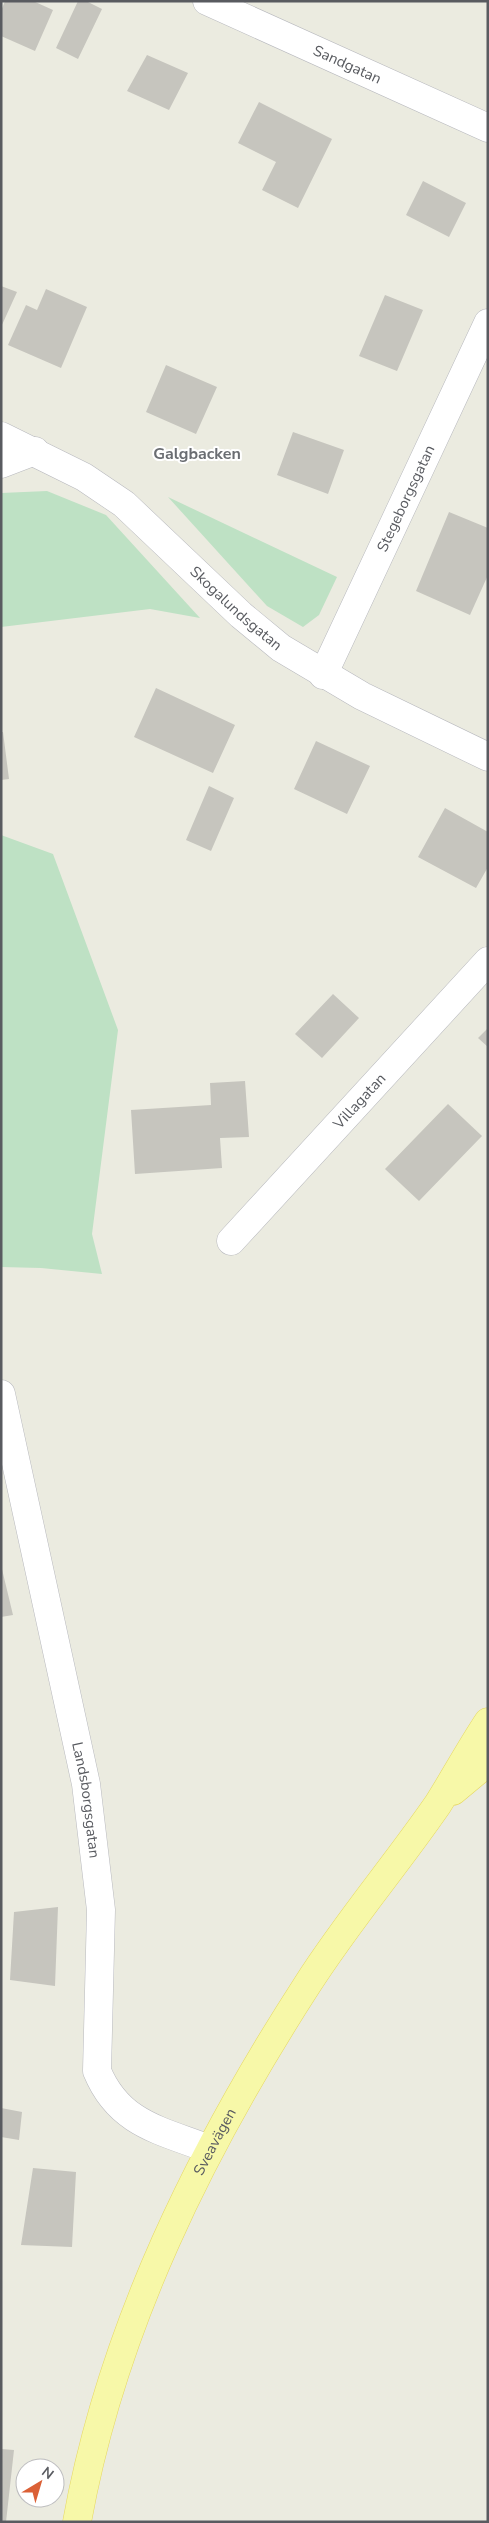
<svg xmlns="http://www.w3.org/2000/svg" width="489" height="2523" font-family="'Nunito Sans',sans-serif">
<rect width="100%" height="100%" fill="#ebebe0"/>
<path fill="#bee1c4" d="M47 491 106 515 200 618 150 609 1 627V493Z
M168 497 337 577 319 615 303 627 267 606Z
M1 835 53 854 118 1030 92 1234 102 1274 41 1268 1 1267Z"/>
<path fill="#c6c5be" d="M5 1H33L53 10 35 51 1 36V11Z
M78 1H86L102 9 78 59 56 48Z
M147 55 188 73 169 110 127 91Z
M259 102 332 139 298 208 262 190 276 162 238 143Z
M423 181 466 203 449 237 406 215Z
M1 286 17 292 1 327Z
M46 289 87 307 61 368 8 345 26 305 37 310Z
M385 295 423 310 397 371 359 356Z
M166 365 217 387 196 434 146 412Z
M293 432 344 450 328 494 277 475Z
M449 512 488 528V575L470 615 416 591Z
M156 688 235 725 213 773 134 737Z
M1 732H3L9 779 1 780Z
M316 741 370 766 347 814 294 789Z
M209 786 234 798 211 851 186 840Z
M445 808 488 832V867L476 888 418 857Z
M333 994 359 1018 322 1058 295 1034Z
M488 1028V1047L478 1038Z
M245 1081 249 1137 220 1138 222 1168 135 1174 131 1110 211 1105 210 1083Z
M448 1104 482 1136 419 1201 385 1169Z
M1 1565 13 1615 1 1617Z
M58 1907 55 1986 10 1980 14 1912Z
M1 2108 22 2112 19 2140 1 2137Z
M33 2168 76 2172 72 2247 21 2245Z
M1 2449 14 2450 6 2522H1Z"/>
<g fill="none" stroke-linecap="round" stroke-linejoin="round">
<defs>
<g id="minor">
<path id="s1" d="M207 1 488 128"/>
<path id="s2" d="M1 436 84 477 124 504 241 615 281 648 362 696 488 757"/>
<path d="M1 464 35 451"/>
<path id="s3" d="M323 675 488 323"/>
<path id="s4" d="M231 1241 488 961"/>
<path id="s5" d="M1 1394 86 1784 101 1910 97 2071C119 2124 160 2130 209 2149"/>
</g>
<g id="major">
<path d="M453 1791 488 1762"/>
<path id="s6" d="M77 2522C112 2328 201 2149 307 1985 347 1922 396 1865 438 1804 455 1777 470 1749 488 1722"/>
</g>
</defs>
<use href="#minor" stroke="#b8b9be" stroke-width="29"/>
<use href="#major" stroke="#e6d85f" stroke-width="29"/>
<use href="#minor" stroke="#fff" stroke-width="28"/>
<use href="#major" stroke="#f7f8a8" stroke-width="28"/>
</g>
<g text-anchor="middle" dominant-baseline="central" stroke-width="4" stroke-linejoin="round" paint-order="stroke">
<g font-size="15" fill="#595b60" stroke="#fff">
<text stroke="none"><textPath href="#s1" startOffset="154">Sandgatan</textPath></text>
<text stroke="none"><textPath href="#s3" startOffset="195">Stegeborgsgatan</textPath></text>
<text stroke="none"><textPath href="#s2" startOffset="294">Skogalundsgatan</textPath></text>
<text stroke="none"><textPath href="#s4" startOffset="190">Villagatan</textPath></text>
<text stroke="none"><textPath href="#s5" startOffset="415">Landsborgsgatan</textPath></text>
<text stroke="none"><textPath href="#s6" startOffset="406">Sveavägen</textPath></text>
</g>
<g font-size="16" font-weight="bold" fill="#6a6d72" stroke="#fff">
<text x="197" y="454">Galgbacken</text>
</g>
</g>
<rect width="489" height="2523" fill="none" stroke="#595b60" stroke-width="5"/>
<g transform="translate(40 2483) rotate(38)"><circle r="24" fill="#ffffff" stroke="#bdbdbf"/>
<path d="M0-4L9 19L0 12L-9 19Z" fill="#db6036"/>
<text y="-8" font-size="14" font-weight="bold" text-anchor="middle" fill="#595b60">N</text>
</g>
</svg>
